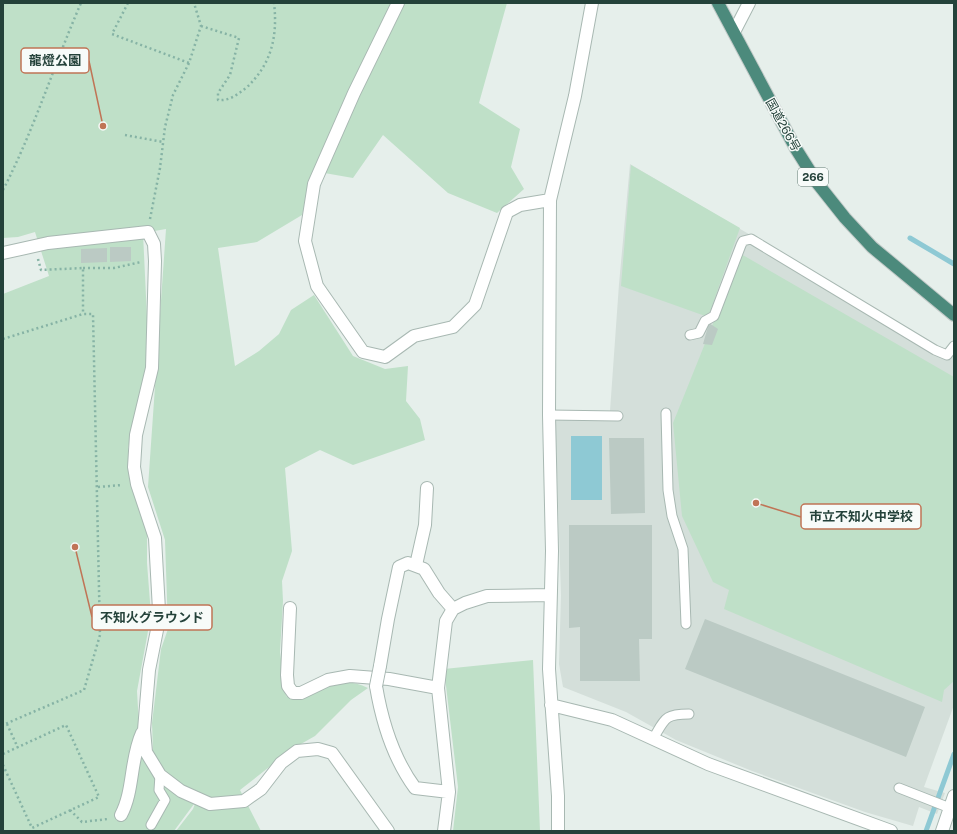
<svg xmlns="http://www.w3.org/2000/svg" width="957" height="834" font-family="'Public Sans','Noto Sans JP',sans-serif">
<rect width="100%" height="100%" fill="#e6efeb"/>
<path fill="#d4dfda" d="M630 164 954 355V705L924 787 945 793 937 814 919 807 913 826 865 812 752 771 676 740 626 712 563 687 559 664 561 595 555 410 610 411 619 284Z"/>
<path fill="#bfe0c8" d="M3 3H507L479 103 520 129 511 167 524 189 497 213 448 193 383 135 353 178 313 171 302 215 257 242 218 248 235 366 259 351 279 334 291 310 314 295 353 356 385 369 408 366 406 401 420 419 425 440 353 465 320 450 285 468 292 551 282 581 283 601 280 652 286 696 292 699C318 690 341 674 368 688L351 700 315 736 292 749 240 790 261 831H176L193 809 198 796 164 773 153 752 152 723 161 649 168 629 165 540 148 487 166 229 143 233 149 360 128 448 129 476 132 489 147 531V563L151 615 137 691 139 725 157 777 194 804 174 831H3V294L49 276 35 232 18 237 3 238Z
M631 165 740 228 708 317 621 286Z
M741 254 954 377V681L944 690 942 702 724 609 729 590 713 582 682 516 673 423Z
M533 660 540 831H453L458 787 444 669Z"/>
<path fill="#8ec9d4" d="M571 436H602V500H571Z"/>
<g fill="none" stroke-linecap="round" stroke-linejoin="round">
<path stroke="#8ec9d4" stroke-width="5" d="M910 238 954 264
M926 831 954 754"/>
</g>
<path fill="#bbcac4" d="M110 247H131V261L110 262Z
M107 248V262L81 263V249Z
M709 323 718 329 712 345 703 344Z
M609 438H644L645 513 611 514Z
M569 525H652V639H639L640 681H580V627L569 628Z
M705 619 925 707 906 757 685 669Z"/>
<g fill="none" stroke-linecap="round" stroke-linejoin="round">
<defs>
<path id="service" d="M690 335 699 333 705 321 714 316 741 245 743 241 751 239 935 350 947 355 954 346
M666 413 668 490 672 516 683 549 686 624
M549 415 618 416
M653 739C665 719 664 714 689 714
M899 788 950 808
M151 825 165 800 159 790 160 775"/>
<path id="minor" d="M398 3 354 93 314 184 305 241 317 286 363 352 385 357 414 336 453 327 475 305 507 212 520 205 550 200
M734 32 749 3
M3 253 48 243 148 232 154 244 155 261 152 368 136 435 134 467 137 484 155 538 159 610V620L149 670 144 730 146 752 160 775 181 791 210 804 244 801 261 789 281 763 297 751 318 749 332 753 388 831
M416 565 425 525 427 488
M290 608 287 675 288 686 293 693H301L328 680 350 676 389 679 438 688
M380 666 388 619 399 567 408 563 424 569 439 593 453 609
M376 686C382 722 393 758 415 788L449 792
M551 705 612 720 708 764 891 831
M121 815C134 791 130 759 142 733
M444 831 449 792 438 688 446 621 453 609 465 603 487 596 550 595
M558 831V796L549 669 552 551 549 415 550 200 575 96 592 3"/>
<path id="tertiary" d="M942 831 954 796"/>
<path id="trunk" d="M718 3 796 149 818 184 845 218 872 247 954 315"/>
</defs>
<use href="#service" stroke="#a8b8b2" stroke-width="11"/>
<use href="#minor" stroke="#a8b8b2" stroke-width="14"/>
<use href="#tertiary" stroke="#a8b8b2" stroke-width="14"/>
<use href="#trunk" stroke="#c2cac8" stroke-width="14"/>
<path stroke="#86b3a5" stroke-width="2.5" stroke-dasharray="2 3" stroke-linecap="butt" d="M128 3 112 34 189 63
M201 26 239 38 230 75 218 93V100C229 101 237 95 246 88 271 65 278 37 274 3
M125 135 163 142
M3 190C34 130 54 65 81 3
M150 219 160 168 165 127 173 95 189 63 201 26 194 3
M38 259 41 270 83 268V314
M83 268H114L141 262
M3 339 83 314H93L100 635 84 690 3 725
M98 487 122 485
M7 724 18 748
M3 754 66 725 99 797 32 828 3 765
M70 810 82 822 108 819"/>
<use href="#service" stroke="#fff" stroke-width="9"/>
<use href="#minor" stroke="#fff" stroke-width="12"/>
<use href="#tertiary" stroke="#fff" stroke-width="12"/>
<use href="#trunk" stroke="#4c8a7c" stroke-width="12"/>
<defs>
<path id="minor-bridge" d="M376 686 380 666"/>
</defs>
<use href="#minor-bridge" stroke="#a8b8b2" stroke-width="14" stroke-linecap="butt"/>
<use href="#minor-bridge" stroke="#fff" stroke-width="12"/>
</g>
<g text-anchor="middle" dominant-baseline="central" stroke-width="3" stroke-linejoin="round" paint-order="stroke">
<rect fill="#f7fbf9" stroke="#637a73" stroke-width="1" x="798" y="168" width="30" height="18" rx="3"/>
<g font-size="11" font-weight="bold" fill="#24423a">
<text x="813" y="177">266</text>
</g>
<g font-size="12" fill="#24423a" stroke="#f7fbf9">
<text transform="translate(783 125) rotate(61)">国道266号</text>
</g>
</g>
<path fill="none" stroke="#c07456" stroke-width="1.5" d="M103 126L89 61M756 503L801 517M75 547L92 617"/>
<g fill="#c07456" stroke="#f7fbf9" stroke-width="1.5">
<circle cx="103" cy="126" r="4"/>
<circle cx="756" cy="503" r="4"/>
<circle cx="75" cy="547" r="4"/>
</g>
<g fill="#f7fbf9" stroke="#c07456" stroke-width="1.5">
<rect x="21" y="48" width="68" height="25" rx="4"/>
<rect x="801" y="504" width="120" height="25" rx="4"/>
<rect x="92" y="605" width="120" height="25" rx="4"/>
</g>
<g font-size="13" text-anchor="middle" font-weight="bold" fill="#24423a">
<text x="55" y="65">龍燈公園</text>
<text x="861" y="521">市立不知火中学校</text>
<text x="152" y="622">不知火グラウンド</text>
</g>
<rect width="957" height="834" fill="none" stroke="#24423a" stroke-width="8"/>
</svg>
